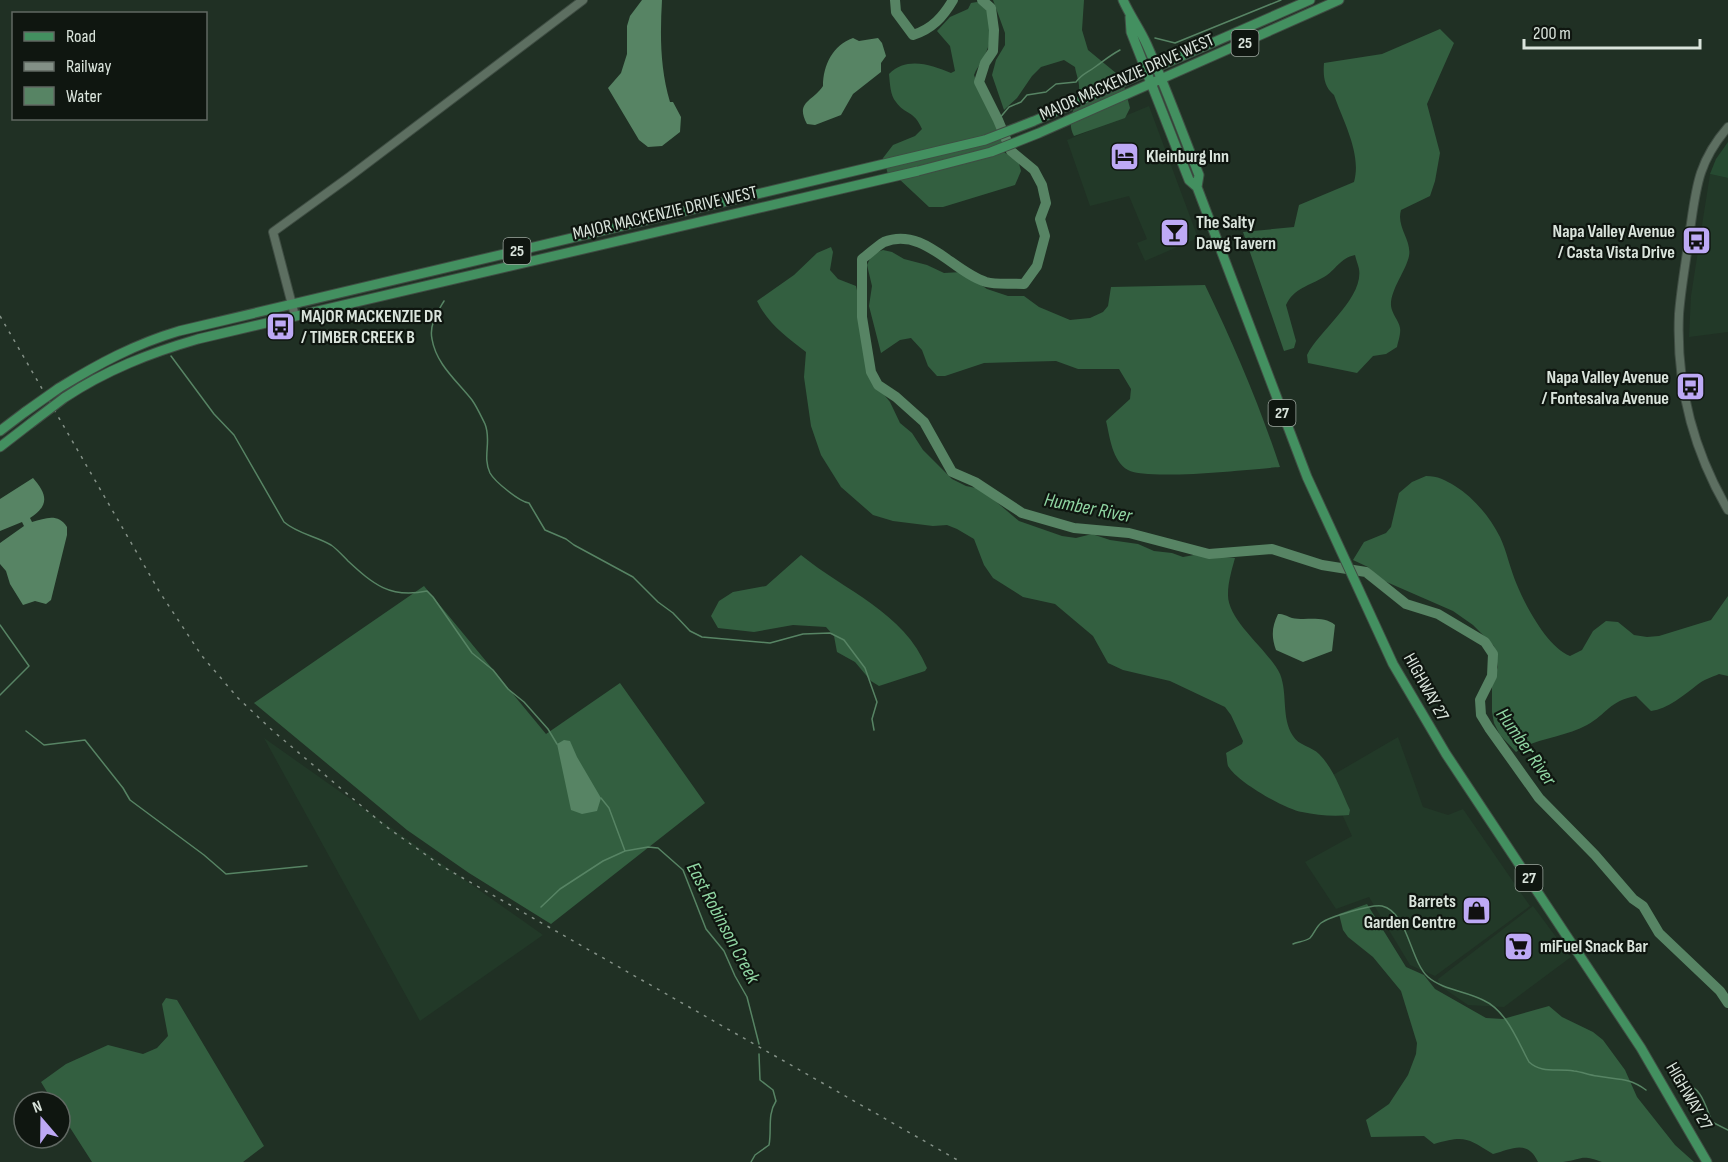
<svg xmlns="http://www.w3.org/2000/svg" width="1728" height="1162" font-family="'Sofia Sans Condensed',sans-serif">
<rect width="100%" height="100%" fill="#203024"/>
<path fill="#223928" d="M1149 106 1198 238 1145 261 1137 243 1147 239 1129 196 1090 206 1067 140Z
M1710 174 1728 178V332L1689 337 1691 296Z
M1398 737 1423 807 1448 815 1463 809 1530 906 1435 976 1410 965 1369 897 1336 909 1305 862 1352 836 1326 779Z
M264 738 543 935 420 1021Z
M1533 906 1571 957 1504 1007 1468 1005 1439 985 1438 979Z"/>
<path fill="#264a31" d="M1728 142V178L1710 174 1716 159Z"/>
<path fill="#335f40" d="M993 0H1084L1082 30 1088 50 1122 78 1130 108 1125 118 1074 136C1065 119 1077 107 1079 90 1080 83 1076 74 1075 67L1064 60 1041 67 1032 76 1017 98 1004 110 992 75 996 60 1005 45V33Z
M977 2 984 4C993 23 993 40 983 59 980 65 976 69 974 75L978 86 987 95 1002 132 1003 141 998 149 1018 160 1021 171 1015 185 943 207H929L898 178 888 174 883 158 893 145 915 136 922 129C914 110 905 115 896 102 890 95 890 83 889 74 907 56 931 65 951 73L955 71 950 46 937 31 950 17 968 9 971 3Z
M1440 29 1454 43 1427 104 1440 153 1435 181 1430 196 1401 210C1396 227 1412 240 1409 256 1406 271 1390 290 1391 306 1392 314 1399 321 1400 328 1401 334 1398 342 1397 347L1386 354 1373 356 1357 373 1308 363 1307 355C1319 331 1364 298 1359 269 1358 264 1356 260 1355 255 1340 258 1336 270 1324 277 1309 286 1294 288 1286 305L1296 341 1294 348 1284 351 1243 232 1294 227 1299 205 1354 182C1362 154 1343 121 1334 95 1324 87 1323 76 1324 63L1382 54Z
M831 247 833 252 830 270 838 279 856 286 862 313 861 328 878 387 890 402 900 423 912 433 923 450 952 479 966 486 981 489 1019 521 1062 536 1076 538 1092 534 1110 540 1138 544 1154 551 1172 553 1183 557 1194 555 1235 558C1232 569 1228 582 1228 594 1227 621 1269 650 1280 674 1288 694 1281 718 1293 736 1298 745 1312 747 1319 754 1334 769 1341 791 1350 810L1349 815C1333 817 1317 815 1302 812 1285 809 1237 782 1228 766 1227 763 1227 757 1226 753L1242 744 1243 741 1231 715 1225 707 1170 681 1123 670 1108 663 1093 636 1055 604 1023 597 993 578 984 565 974 539 957 529 947 525 933 526 893 521 873 515 841 487 821 455 811 426 804 377 806 352C787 337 768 324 757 301L794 275 817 253Z
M883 250 892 252 904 259 927 265 944 273 962 272 987 289 1008 296H1024L1039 307 1070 320 1090 318 1103 312 1108 306 1111 287 1205 285C1234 345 1259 404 1280 467 1252 469 1149 481 1128 470 1112 461 1110 437 1106 421L1130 399 1131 389 1119 369H1078L1056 361 984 363 945 376H937L928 366 922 350 911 338 900 340 881 353 869 306 872 286 867 265 872 254Z
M1426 476C1438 476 1445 480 1455 486 1474 498 1490 517 1500 537 1507 552 1510 569 1517 585 1526 607 1548 648 1570 656L1582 650 1593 631 1606 621 1618 622 1634 635 1647 637 1659 636 1711 620 1728 596V676L1719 674C1712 677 1703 680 1697 685 1684 695 1668 709 1651 711L1636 696C1609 701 1607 714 1587 725 1566 737 1535 738 1516 752L1500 735 1494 723 1492 712V684L1498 667 1494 646 1473 625 1453 611 1382 580 1368 567 1353 560 1364 542 1386 533 1391 527 1399 493 1412 482Z
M801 555C845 591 904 612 927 668L925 671 879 686 871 681 855 662 837 652 834 636 826 627 793 625 754 632 718 628 711 616 719 601 733 592 766 586Z
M424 586 546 734 620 683 705 803 551 924 469 873 407 830 254 703Z
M1367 904 1406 967 1424 975 1435 989 1486 1018 1503 1019 1549 1006 1562 1017 1593 1032 1603 1040 1625 1070 1637 1097 1675 1145 1694 1162H1602C1581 1154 1583 1159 1563 1162 1555 1162 1546 1162 1538 1162 1527 1139 1512 1149 1493 1154 1467 1138 1465 1135 1434 1144L1424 1136 1371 1137 1366 1120 1389 1104 1408 1075 1416 1054 1417 1043 1401 991 1373 957 1348 937 1343 930 1339 914Z
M166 998 177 1000 264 1146 243 1162H92L60 1112V1102H53L41 1082 66 1064 108 1045 143 1054 157 1048 168 1036 162 1004Z"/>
<path fill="#578464" d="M642 0H662C660 35 660 68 670 102H673L681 117 680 132 662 146 648 147 639 140 608 88 621 73 627 54V26L630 16Z
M853 38 859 41 878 38 882 43 886 56 881 63V72L853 94 841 115 815 125 807 124C795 102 812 102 823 86 823 65 833 45 853 38Z
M33 478C47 494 50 505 30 518L32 522C46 518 58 513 67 527V535L51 600 46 604 35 601 23 605 10 584 6 571 0 564V543L24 526 22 522 0 531V499Z
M1278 614C1284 614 1286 616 1292 618 1306 621 1323 615 1335 625L1332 651 1303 662 1276 650C1271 636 1272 627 1278 614Z
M564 740 570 741 577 757 601 798 597 811 582 814 571 810 557 744Z"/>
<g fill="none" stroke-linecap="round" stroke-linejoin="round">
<path stroke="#578464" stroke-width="1.5" d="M1155 38 1175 43 1281 0
M998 120 1009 107 1021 102 1027 95 1046 92 1056 84 1076 82C1082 74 1087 73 1095 67 1105 60 1109 56 1120 50
M444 301C437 313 429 325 432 339 436 364 457 381 472 400 477 407 481 416 485 424 492 441 482 456 490 473 495 482 520 502 529 503L545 530 566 539 574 545 633 577 658 602 673 613 690 631 702 637 770 643 803 634 830 633 844 640 865 668 877 702 872 719 874 730
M171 356 214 414 234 435 284 522C298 534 316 536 331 545 337 549 343 556 348 561 373 584 390 599 427 591L433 597 472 653 493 670 508 689 524 702 548 729 557 744
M0 625 29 666 0 695
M26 731 44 745 85 740 123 788 130 800 204 855 226 874 307 866
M601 798 609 808 625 851
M541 907 560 889 603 861 625 851 648 847 658 848 683 870 706 929 724 951 735 976 747 997 759 1044
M1293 944C1298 942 1306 941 1310 938 1314 934 1316 927 1321 923 1329 917 1372 904 1382 906 1408 912 1410 961 1428 977 1443 990 1466 991 1483 1000 1507 1011 1517 1040 1529 1062 1542 1074 1557 1068 1574 1071 1582 1072 1589 1075 1597 1076 1618 1080 1628 1077 1646 1090
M1683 1083C1702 1087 1705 1105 1712 1122L1728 1130
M751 1162 755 1155 769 1145C772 1130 767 1115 776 1101L773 1090 760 1080 759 1054"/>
<path stroke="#578464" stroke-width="10" d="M895 0 896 12 913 35C932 29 943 17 953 0
M982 0 991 8 994 30 993 51 985 63 979 82 998 120 1011 151 1034 170 1042 185 1046 203 1040 219 1045 236 1037 266 1024 284C1012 283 997 285 986 282 953 272 923 226 884 242 877 246 869 254 862 259V317L871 372 878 385 896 397 924 422 952 472 975 482 1022 513 1074 528 1129 533 1209 554 1272 549 1322 565 1366 572 1406 604 1438 614 1485 642 1493 654 1492 676 1480 700 1481 715 1489 728 1539 798 1595 855 1633 899 1643 906 1659 933 1720 991 1728 1003"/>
<defs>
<path id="tertiary" d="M1728 127C1696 164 1696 191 1689 237 1686 262 1681 288 1679 314 1676 383 1693 450 1728 510
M295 316 273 232 349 177 583 0"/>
<path id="primary" d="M1123 0C1130 16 1140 29 1147 45 1166 88 1182 132 1199 175L1197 187 1307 477 1393 664 1446 754 1641 1048 1707 1162
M1130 17 1131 32 1189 180 1197 187
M59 388C98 364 135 344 179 331L985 140 1034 121 1310 0
M64 398C106 370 150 353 198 339L918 171 991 152 1039 133 1339 0
M0 431 25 412
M0 447 31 423"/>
</defs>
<use href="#tertiary" stroke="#3f4d43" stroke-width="10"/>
<use href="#primary" stroke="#3f4d43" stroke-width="11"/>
<use href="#tertiary" stroke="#5d6f61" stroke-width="8"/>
<use href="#primary" stroke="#439060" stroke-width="9"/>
<path stroke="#839086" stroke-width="1.5" stroke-dasharray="3 6" stroke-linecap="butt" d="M0 316 159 591 202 656 238 698 273 731 384 825 440 865 961 1162"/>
<defs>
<path id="primary-bridge" d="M25 412 59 388
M31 423 64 398"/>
</defs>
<use href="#primary-bridge" stroke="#3f4d43" stroke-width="11" stroke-linecap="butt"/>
<use href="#primary-bridge" stroke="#439060" stroke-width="9"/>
</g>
<defs>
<symbol id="hotel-square" viewBox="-11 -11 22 22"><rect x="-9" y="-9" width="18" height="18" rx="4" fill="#bda9f5" stroke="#0f1610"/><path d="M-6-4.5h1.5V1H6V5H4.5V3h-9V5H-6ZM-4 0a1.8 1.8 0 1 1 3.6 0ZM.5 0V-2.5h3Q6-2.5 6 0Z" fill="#111"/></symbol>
<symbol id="bar-square" viewBox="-11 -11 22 22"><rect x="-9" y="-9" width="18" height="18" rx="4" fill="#bda9f5" stroke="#0f1610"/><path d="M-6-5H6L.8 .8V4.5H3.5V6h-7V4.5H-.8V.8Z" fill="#111"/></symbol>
<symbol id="bus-square" viewBox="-11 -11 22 22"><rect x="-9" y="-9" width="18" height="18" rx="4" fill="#bda9f5" stroke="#0f1610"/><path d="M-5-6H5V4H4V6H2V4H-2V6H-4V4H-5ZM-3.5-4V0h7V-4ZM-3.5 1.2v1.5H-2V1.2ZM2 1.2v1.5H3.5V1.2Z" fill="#111"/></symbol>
<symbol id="shop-square" viewBox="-11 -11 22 22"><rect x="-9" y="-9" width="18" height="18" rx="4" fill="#bda9f5" stroke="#0f1610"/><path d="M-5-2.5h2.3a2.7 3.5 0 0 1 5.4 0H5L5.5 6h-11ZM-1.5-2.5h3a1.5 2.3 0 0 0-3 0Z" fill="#111"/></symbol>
<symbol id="supermarket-square" viewBox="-11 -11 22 22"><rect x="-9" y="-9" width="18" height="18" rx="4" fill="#bda9f5" stroke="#0f1610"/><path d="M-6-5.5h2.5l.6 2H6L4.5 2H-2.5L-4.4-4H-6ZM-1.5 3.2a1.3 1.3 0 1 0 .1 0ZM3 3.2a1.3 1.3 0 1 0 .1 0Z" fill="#111"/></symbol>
</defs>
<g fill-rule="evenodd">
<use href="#hotel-square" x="1108" y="140" width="33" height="33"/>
<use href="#bar-square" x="1158" y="216" width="33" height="33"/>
<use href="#bus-square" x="1680" y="224" width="33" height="33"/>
<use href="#bus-square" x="264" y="310" width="33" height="33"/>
<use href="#bus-square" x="1674" y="370" width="33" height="33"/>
<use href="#shop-square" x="1460" y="894" width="33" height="33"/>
<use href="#supermarket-square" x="1502" y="930" width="33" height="33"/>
</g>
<g text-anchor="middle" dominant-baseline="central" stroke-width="4.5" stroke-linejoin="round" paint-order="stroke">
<g fill="#0f1610" stroke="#9da69f" stroke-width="1.5">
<rect x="1231.5" y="30" width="27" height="26" rx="4.5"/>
<rect x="503.5" y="238" width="27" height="26" rx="4.5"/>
<rect x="1268.5" y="400" width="27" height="26" rx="4.5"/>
<rect x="1515.5" y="865" width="27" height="26" rx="4.5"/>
</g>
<g font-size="16" font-weight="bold" fill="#dae4dc">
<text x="1245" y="43">25</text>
<text x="517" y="251">25</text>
<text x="1282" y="413">27</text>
<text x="1529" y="878">27</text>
</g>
<g font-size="18" fill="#dae4dc" stroke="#0f1610">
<text transform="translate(1127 77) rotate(-24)">MAJOR MACKENZIE DRIVE WEST</text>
<text transform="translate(665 213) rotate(-13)">MAJOR MACKENZIE DRIVE WEST</text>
<text transform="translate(1426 687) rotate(61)">HIGHWAY 27</text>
<text transform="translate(1689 1096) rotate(60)">HIGHWAY 27</text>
</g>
<g font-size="18" font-weight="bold" fill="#dae4dc" stroke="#0f1610" text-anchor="start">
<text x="1146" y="156">Kleinburg Inn</text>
<text x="1196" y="222">The Salty<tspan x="1196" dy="21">Dawg Tavern</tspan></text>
<text x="1675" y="231" text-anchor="end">Napa Valley Avenue<tspan x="1675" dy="21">/ Casta Vista Drive</tspan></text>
<text x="301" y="316">MAJOR MACKENZIE DR<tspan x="301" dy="21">/ TIMBER CREEK B</tspan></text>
<text x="1669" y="377" text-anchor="end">Napa Valley Avenue<tspan x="1669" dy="21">/ Fontesalva Avenue</tspan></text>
<text x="1456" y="901" text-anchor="end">Barrets<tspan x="1456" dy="21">Garden Centre</tspan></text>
<text x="1540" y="946">miFuel Snack Bar</text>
</g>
<g font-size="20" font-style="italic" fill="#8fd5a2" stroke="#0f1610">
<text transform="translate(1088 508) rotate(11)">Humber River</text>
<text transform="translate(1526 747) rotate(55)">Humber River</text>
<text transform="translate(723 923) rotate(62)">East Robinson Creek</text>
</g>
</g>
<rect x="12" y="12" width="195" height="108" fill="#0f1610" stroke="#606862" stroke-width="1.5"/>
<rect x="24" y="32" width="30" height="9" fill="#439060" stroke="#606862" stroke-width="1.5"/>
<text x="66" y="42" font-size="18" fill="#dae4dc">Road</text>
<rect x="24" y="62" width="30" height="9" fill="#839086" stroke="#606862" stroke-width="1.5"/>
<text x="66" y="72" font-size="18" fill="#dae4dc">Railway</text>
<rect x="24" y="87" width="30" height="18" fill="#578464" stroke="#606862" stroke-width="1.5"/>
<text x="66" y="102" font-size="18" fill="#dae4dc">Water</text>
<g transform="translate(42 1120) rotate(340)"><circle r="28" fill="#0f1610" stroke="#606862" stroke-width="1.5"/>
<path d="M0-4.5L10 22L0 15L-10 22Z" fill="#bda9f5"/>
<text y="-9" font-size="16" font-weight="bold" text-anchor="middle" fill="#dae4dc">N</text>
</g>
<path d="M1524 39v9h176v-9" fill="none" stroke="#dae4dc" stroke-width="3"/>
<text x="1533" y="39" font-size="18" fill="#dae4dc" stroke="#0f1610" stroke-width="4.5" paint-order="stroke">200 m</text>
</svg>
